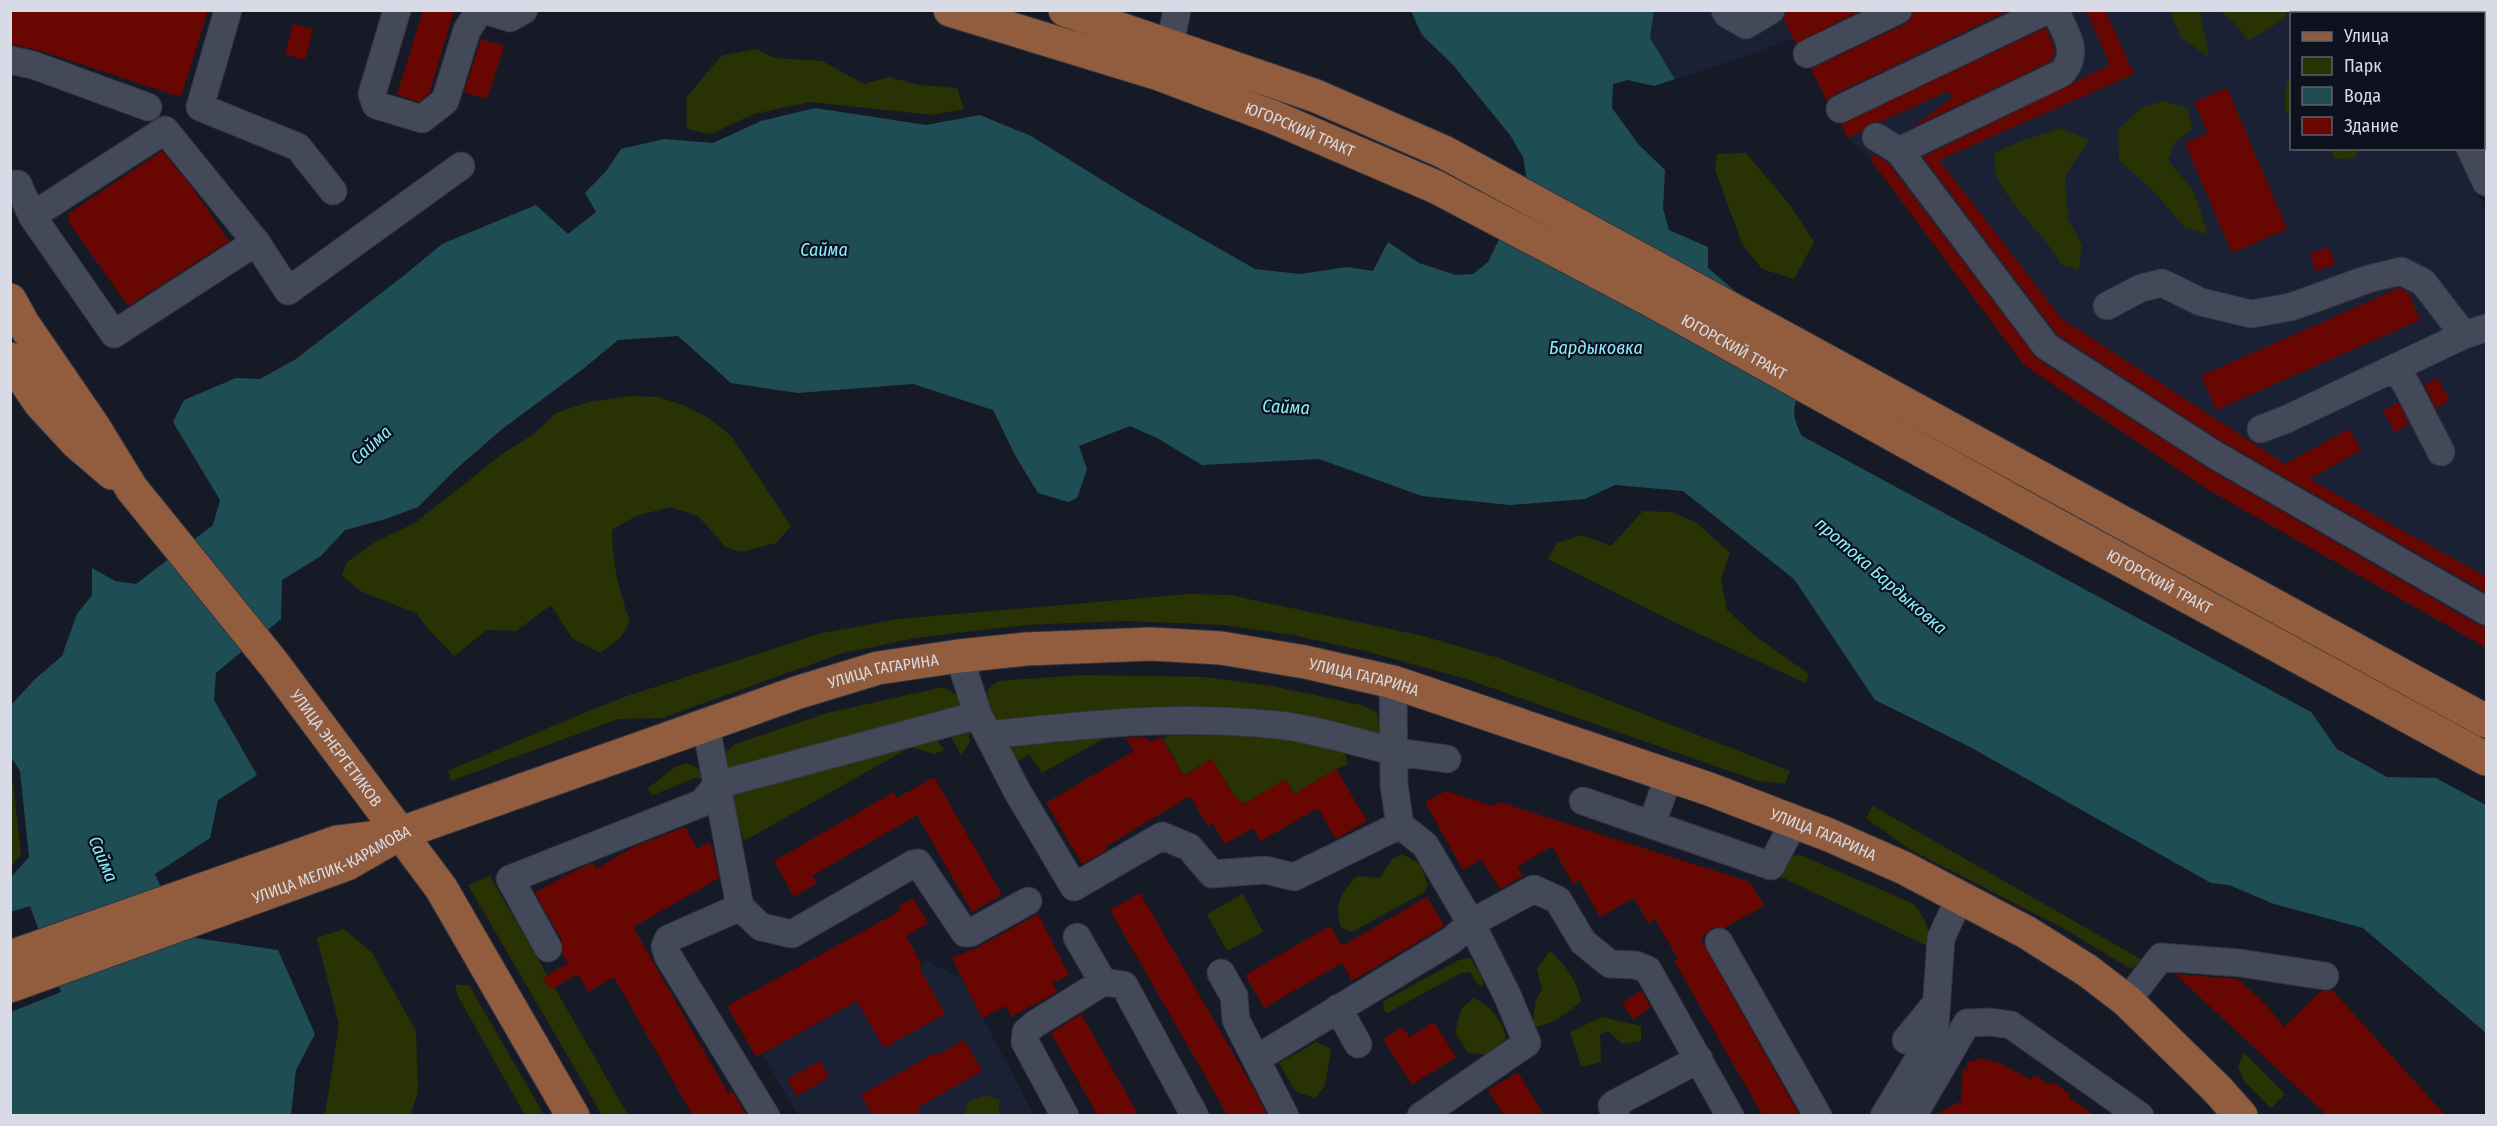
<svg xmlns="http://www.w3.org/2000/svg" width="2497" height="1126" font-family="'Fira Sans Condensed',sans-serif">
<rect width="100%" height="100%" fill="#161a27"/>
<path fill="#1b2134" d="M1654 10 2394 11 2396 13 2292 14V148L2458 149 2486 212V648L2207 489 2026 366 1870 159 1848 138 1809 64 1792 38 1749 55 1675 79 1650 38Z
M926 960 963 980 1034 1115H798L762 1054 922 965Z"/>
<path fill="#293202" d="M2170 11H2200L2209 57 2181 38Z
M2219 11H2286V16L2269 29 2248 40 2233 21Z
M756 49 774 58 822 61 864 84 889 77 919 85 957 88 964 109 932 115 811 102 754 114 711 134 687 129 686 98 721 56Z
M2291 79V118L2284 108 2287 81Z
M2163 101 2188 108 2192 129 2175 142 2168 160 2194 192 2208 234 2185 228 2156 194 2119 160 2118 130 2141 108Z
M2061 128 2089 140 2065 176 2068 219 2082 245 2079 270 2061 264C2044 234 2015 212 1999 181 1995 174 1995 162 1994 153L2021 141Z
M2330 149H2358L2356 158 2335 159Z
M1746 153 1790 205 1814 242 1794 279 1762 269 1742 244 1715 169 1717 154Z
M631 396 657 397 686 406 710 419 732 437 791 526 776 543 741 552 726 547 698 516 670 507 636 516 612 530C612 562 619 591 630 621L621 637 600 653 572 638 551 605 516 631 487 630 454 656 429 630 416 613 360 591 342 575 347 562 377 541 415 523 502 454 534 434 556 413 589 402Z
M1643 511 1672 512 1697 523 1730 553 1721 579 1727 610 1755 636 1809 674 1805 683 1676 623 1548 559 1557 543 1582 535 1611 546Z
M1189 594 1230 595 1423 636 1502 659 1790 771 1785 784 1758 781 1466 679 1369 652 1293 635 1223 625 1125 621 1025 625 916 638 843 653 662 718 618 719 451 781 448 771 555 725 624 697 822 633 899 619Z
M1081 675 1204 677 1272 686 1365 706 1377 713 1381 739 999 725 987 702 988 689 998 681Z
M943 687 957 695 964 709 725 775V753L735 744 827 713Z
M967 726 970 742 961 755 948 731Z
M1182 728 1282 732 1345 747 1347 765 1336 769 1294 794 1286 780 1240 806 1212 759 1184 775 1163 739Z
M933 735 944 750 934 754 911 747 744 841 728 792Z
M1109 736 1042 773 1029 754 1014 764 999 739Z
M687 763 699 769 706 779 695 778 653 795 647 789 675 767Z
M11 783H13L21 854 11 867Z
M1873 806 2142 960 2131 969 2061 927 1909 849 1866 818Z
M1402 854 1420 864 1428 885 1423 893 1352 932 1341 928C1334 902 1340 894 1357 876L1380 878 1392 859Z
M1800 855 1914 904C1924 918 1932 930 1930 947L1781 877 1786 857Z
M490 876 628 1115H602L468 885Z
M1243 894 1263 932 1227 951 1207 914Z
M344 929 372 953 416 1031 418 1092 410 1115H325L339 1025 317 938Z
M1550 951C1566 965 1577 981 1581 1001 1568 1014 1550 1026 1532 1027L1536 1000 1542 990 1537 969Z
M1470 958 1483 978V986L1478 985 1470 972 1461 973 1387 1013 1383 1010 1384 1001 1459 960Z
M455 985H469L544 1115H525L459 998Z
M1474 998C1492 1008 1501 1018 1506 1038L1492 1055 1468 1053 1455 1032 1462 1008Z
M1602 1017 1641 1026V1041L1622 1044 1608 1031 1600 1034 1601 1062 1581 1067 1570 1032Z
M1316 1042 1331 1049 1325 1086 1315 1098 1296 1092 1279 1063Z
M2244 1053 2285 1094 2271 1108 2244 1081 2238 1067Z
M986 1095 999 1100V1115H964L968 1102Z"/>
<path fill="#1e4e53" d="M1411 11H1654L1650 38 1675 79 1654 86 1628 80 1613 84 1612 108 1639 145 1665 170 1663 208 1669 230 1708 247V268L1764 316 1813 373C1797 400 1786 405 1802 436L2311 712 2337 749 2387 777 2436 778 2486 805V1033L2363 928 2274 904 2229 885 2211 883 1970 747 1875 700 1794 579 1683 491 1615 485 1585 499 1510 505 1422 496 1319 459 1202 465 1157 438 1130 426 1079 446 1087 469 1077 498 1068 502 1038 493 1016 457 993 410 913 384 798 393 731 383 678 336 618 340 583 369 501 430 454 471 418 507 386 519 345 530 321 556 282 580 281 619 216 673 214 700 257 775 218 800 210 838 155 874 182 936 278 950 315 1034 296 1070 291 1115H11V1012L61 992 30 906 11 912V877L29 857 20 771 11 757 10 706 35 679 62 656 77 614 92 595V568L115 581 136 584 213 525 220 500 173 422 184 400 236 378 260 379 296 359 402 277 442 244 536 205 568 234 596 212 585 193 607 170 621 149 664 139 713 143 761 121 815 108 926 125 980 115 1031 136 1136 201 1255 269 1301 274 1347 267 1373 271 1388 242 1419 263 1456 275 1473 274 1488 262 1527 181 1523 157 1510 135 1453 65 1422 35Z"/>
<path fill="#680701" d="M10 10H208L181 97 38 50 10 44Z
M423 10H454L429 94 419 102 397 95Z
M1787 10H1861L1796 44 1784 19Z
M1914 10H2009L1833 95 1827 101 1811 69 1905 24 1911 18Z
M2086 10H2105L2134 74 1939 160 2062 319 2285 464 2349 429 2361 450 2309 479 2487 577V593L2223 442 2057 334 1923 157 2110 65Z
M293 24 313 29 305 60 285 54Z
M2046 28 2055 50 2051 61 1913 127 1952 98 1948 91 1880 122 1869 123 1862 131 1848 138 1841 124Z
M481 39 504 46 487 99 464 92Z
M2227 88 2287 229 2232 253 2185 143 2208 133 2194 102Z
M162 151 191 186 229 241 128 306 68 221 69 213Z
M1875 155 1888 163 2037 359 2207 468 2478 625 2487 627V648L2207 489 2024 365 1870 159Z
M2329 247 2335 265 2315 271 2310 253Z
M2399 288 2408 292 2420 320 2216 410 2201 376Z
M2437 378 2450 400 2436 408 2424 385Z
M2398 402 2409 424 2395 432 2383 411Z
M1146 737 1149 742 1161 737 1184 776 1212 759 1234 796 1244 804 1286 779 1294 794 1336 769 1367 821 1336 839 1318 808 1261 841 1253 828 1225 844 1213 823 1208 826 1190 796 1105 847 1107 850 1082 864 1046 803 1134 751 1126 738Z
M934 777 1002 895 972 912 917 815 812 876 817 883 794 897 774 861 894 792 897 798Z
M1446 791 1493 806 1499 802 1750 882 1764 906 1724 928H1712L1701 940 1800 1116H1763L1674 961 1678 959 1655 919 1648 923 1634 898 1600 917 1579 880 1573 884 1552 846 1517 867 1523 876 1500 889 1481 859 1463 870 1425 802Z
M685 827 697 849 709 842 713 850 719 878 633 927 728 1093 732 1091 747 1116H693L614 977 588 992 578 974 550 990 543 978 568 963 562 953V940L535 893 574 871 593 863 596 869 635 846Z
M1140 893 1256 1093 1267 1116H1228L1110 910Z
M1427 897 1444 926 1352 981 1342 963 1264 1008 1245 975 1330 926 1342 946Z
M913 898 928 923 906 936 922 965 919 967 945 1014 884 1048 857 1001 756 1057 727 1006 900 911 898 907Z
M1038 914 1069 975 1052 983 1057 992 1011 1017 1006 1006 982 1018 952 958 978 947Z
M2175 974 2238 979 2267 1006 2284 1027 2321 991 2332 990 2446 1116H2328Z
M1641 990 1651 1007 1633 1019 1622 1004Z
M1081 1014 1089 1028 1139 1116H1098L1051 1033Z
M1434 1022 1456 1057 1412 1085 1383 1039 1403 1027 1409 1037Z
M964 1040 982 1071 917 1108 922 1116H873L861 1095 936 1052 938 1055Z
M1980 1058 2002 1064 2031 1080 2034 1075 2050 1085 2052 1082 2071 1095 2069 1098 2096 1116H1932L1961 1101 1963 1068 1967 1069V1062H1974Z
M820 1061 829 1077 797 1096 787 1079Z
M1518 1072 1544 1116H1504L1488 1090Z"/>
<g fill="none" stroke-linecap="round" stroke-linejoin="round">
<defs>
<path id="minor" d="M228 10 200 107 298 147 333 191
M397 10 372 94 376 105 422 119 445 101 467 30 480 10
M484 10 510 18 524 10
M1725 10 1727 14 1746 25 1771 10
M2404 10 2405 14
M1170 44 1177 10
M1807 54 1898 10
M10 60 33 65 148 107
M1840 109 2047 10
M1876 137 1899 151 2046 346 2215 455 2486 611
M2470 148 2486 182
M1899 151 2062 73C2081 50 2065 34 2055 10
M10 185 18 184 32 216 114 334 256 242
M32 216 165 130 256 242 288 291 461 166
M2107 306 2141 288 2162 283 2201 302 2251 314 2291 307 2368 279 2401 271 2423 282 2464 335
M2394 368 2406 384 2441 452
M2261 429 2287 419 2464 335 2486 328
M959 656 978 715 1017 791 1074 887 1162 836 1189 847 1212 874 1265 870 1294 877 1400 825
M1393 682 1394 785 1400 825 1425 845 1438 867 1471 923 1508 997 1527 1043 1421 1116
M706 726 740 907 761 927 792 934 913 864 918 863 965 933H970L1028 901
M989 735C1091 724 1183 714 1286 726 1323 731 1357 743 1393 751 1411 755 1430 756 1447 759
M1583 801 1771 866 1794 822
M1652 824 1669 775
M740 907 668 939 665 947 668 956 766 1116
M1077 937 1103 982 1124 985 1195 1116
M1719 942 1818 1116
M548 948 510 879 702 803 717 785 978 715
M1221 973 1234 996 1236 1020 1285 1116
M2127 1001 2161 957 2240 963 2325 976
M1338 1008 1358 1044
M1906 1040 1934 1006
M1256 1059 1452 940 1471 923 1534 889 1558 900 1583 942 1610 964 1636 965 1648 970 1730 1116
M1065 1116 1025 1042 1026 1032 1035 1024 1103 982
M1616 1116 1612 1106 1614 1104 1699 1059
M1884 1116 1926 1047 1935 1026 1941 938 1960 897
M1913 1116 1967 1023 1989 1022 2011 1025 2140 1116"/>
<g id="major">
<path id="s1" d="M950 10 1159 74 1273 117 1436 187 1654 302 2045 519 2486 759"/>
<path d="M1065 10 1316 96 1444 152 2486 721"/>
<path id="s2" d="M10 300 22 322 94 427 132 489 273 663 441 888 573 1116"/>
<path d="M10 359 40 403 77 443 112 473"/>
<path d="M10 957 337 842 385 836"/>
<path id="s3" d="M10 986 347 864 401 833 799 692 878 668 959 656 1026 649 1151 644 1221 648 1305 662 1393 682 1709 789 1829 835 1904 868 2026 932 2088 971 2127 1001 2217 1089 2241 1116"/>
</g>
</defs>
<use href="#minor" stroke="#32343f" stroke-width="29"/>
<use href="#major" stroke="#32343f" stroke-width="35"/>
<use href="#minor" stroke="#434958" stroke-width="27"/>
<use href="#major" stroke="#915d3e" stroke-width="33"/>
</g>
<g text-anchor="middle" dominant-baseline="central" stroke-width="4.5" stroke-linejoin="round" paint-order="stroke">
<g font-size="16" fill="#d8dbe5" stroke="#0d111e">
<text stroke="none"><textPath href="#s1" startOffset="370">ЮГОРСКИЙ ТРАКТ</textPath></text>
<text stroke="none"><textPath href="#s1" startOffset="856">ЮГОРСКИЙ ТРАКТ</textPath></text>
<text stroke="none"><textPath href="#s1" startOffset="1342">ЮГОРСКИЙ ТРАКТ</textPath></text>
<text stroke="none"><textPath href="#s3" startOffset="930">УЛИЦА ГАГАРИНА</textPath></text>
<text stroke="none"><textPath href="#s3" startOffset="1416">УЛИЦА ГАГАРИНА</textPath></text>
<text stroke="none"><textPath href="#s2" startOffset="555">УЛИЦА ЭНЕРГЕТИКОВ</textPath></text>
<text stroke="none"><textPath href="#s3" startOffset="1902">УЛИЦА ГАГАРИНА</textPath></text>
<text stroke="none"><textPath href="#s3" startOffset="344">УЛИЦА МЕЛИК-КАРАМОВА</textPath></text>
</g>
<g font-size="18" font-style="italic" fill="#8beffb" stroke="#0d111e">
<text x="824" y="250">Сайма</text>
<text x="1596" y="348">Бардыковка</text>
<text transform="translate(1286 407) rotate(3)">Сайма</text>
<text transform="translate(371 445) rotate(-42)">Сайма</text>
<text transform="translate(1881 576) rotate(41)">протока Бардыковка</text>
<text transform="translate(103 859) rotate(67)">Сайма</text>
</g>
</g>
<rect width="2497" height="1126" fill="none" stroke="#d8dbe5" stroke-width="24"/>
<rect x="2290" y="12" width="195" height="138" fill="#0d111e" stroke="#5e626e" stroke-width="1.5"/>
<rect x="2302" y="32" width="30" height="9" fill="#915d3e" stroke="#5e626e" stroke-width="1.5"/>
<text x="2344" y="42" font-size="18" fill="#d8dbe5">Улица</text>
<rect x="2302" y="57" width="30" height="18" fill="#293202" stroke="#5e626e" stroke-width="1.5"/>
<text x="2344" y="72" font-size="18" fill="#d8dbe5">Парк</text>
<rect x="2302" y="87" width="30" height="18" fill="#1e4e53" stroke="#5e626e" stroke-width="1.5"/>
<text x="2344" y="102" font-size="18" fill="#d8dbe5">Вода</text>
<rect x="2302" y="117" width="30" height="18" fill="#680701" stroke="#5e626e" stroke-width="1.5"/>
<text x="2344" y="132" font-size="18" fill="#d8dbe5">Здание</text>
</svg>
